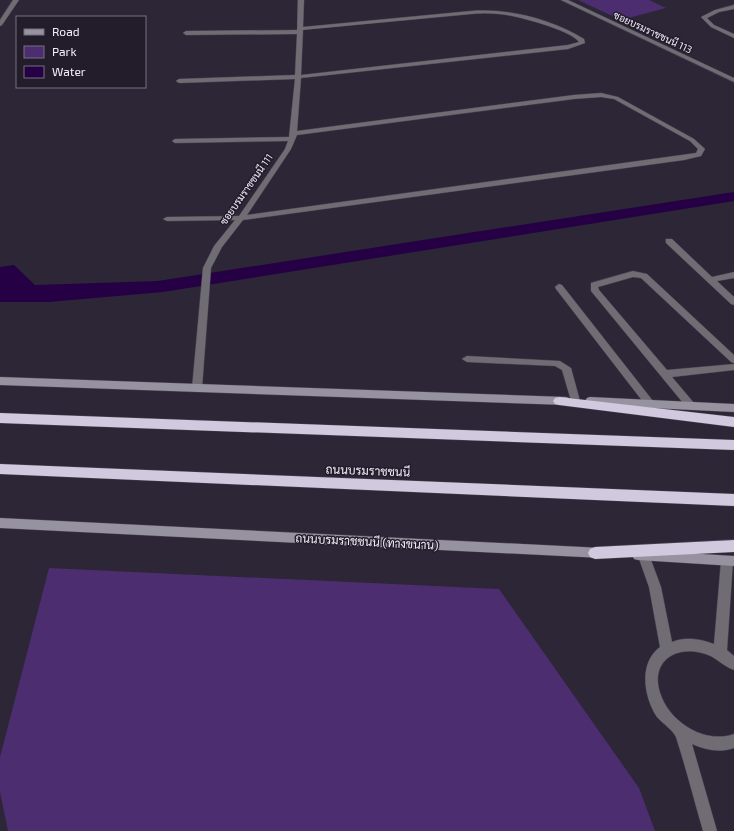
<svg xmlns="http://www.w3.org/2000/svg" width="734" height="831" font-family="'Exo 2',Sarabun,sans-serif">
<rect width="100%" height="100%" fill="#2c2636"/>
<path fill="#4c2d6f" d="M578 0H649L666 8 621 20Z
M49 568 499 589 639 788 655 831H8L0 792V757Z"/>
<path fill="#250044" d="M734 192V201L163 292 49 302H0V267L14 265 35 285 158 281Z"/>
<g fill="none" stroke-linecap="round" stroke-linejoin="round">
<defs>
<path id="lane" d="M734 5V9L719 12 707 18 714 25 734 34V38L711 27 701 17 715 10Z
M666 239H672L712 277 734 272V278L717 281 734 297V305L731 304 666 243Z
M633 271 647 274 734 355V363L731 362 641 278 633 277 598 287 599 290 667 370 734 364V370L672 377 694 403 696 406 694 409H688L591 291V283Z
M467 356 560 361 571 368 580 401 578 404H572L562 370 555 366 467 362 462 359Z"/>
<path id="street" d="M13 0H19L2 25 0 26V20Z
M298 0H304L303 27 471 11C509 8 551 19 584 39L585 43 568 49 301 78 297 131 574 95 601 93 618 97 694 139 705 149 701 156 684 160 243 220 222 247 211 268 202 388 197 392 194 391 192 388 203 268 214 246 235 220 167 221 163 219 167 217 239 216 285 149 288 141 175 143 172 141 175 139 289 137 295 79 179 83 176 81 179 79 295 75 297 34 186 35 183 33 186 31 297 30ZM471 14C480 13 489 13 499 14 515 15 571 30 579 42L568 45 301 75 303 30ZM601 97 614 99 690 141 698 149 696 153 247 215 291 149 297 135 574 99Z
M561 0H568L734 78V82Z
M559 284 562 285 653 401 655 404 653 407H647L556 289 555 287Z
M644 551 648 552 661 587 672 642C686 636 701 639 714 644L721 561 723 557 727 556 731 557 733 561 727 650 734 656V670C722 666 716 656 702 653 671 645 648 666 662 698 673 724 706 744 734 734V748C719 753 706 750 692 744L717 831H703C694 800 686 768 676 737 673 730 662 723 657 717 644 698 638 663 660 647L649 587 638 556 640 552Z"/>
<path id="secondary" d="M0 377 566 397 569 398 571 401 569 404 566 405 0 385Z
M590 397 734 404V412L590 405 587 404 585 401 587 398Z
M0 518 602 548 606 549 608 553 606 557 602 558 0 528Z
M638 550 734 556V566L638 560 634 559 632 555 634 551Z"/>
<path id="highway" d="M559 397 734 417V427L559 405 555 404 553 401 555 398Z
M0 413 734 440V450L0 423Z
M0 464 734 494V506L0 474Z
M734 540V552L595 559 590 557 588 553 590 549 595 547Z"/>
</defs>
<use href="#lane" stroke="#484251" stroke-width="1"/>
<use href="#street" stroke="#484251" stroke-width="1"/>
<use href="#secondary" stroke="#484251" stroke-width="1"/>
<use href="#highway" stroke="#484251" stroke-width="1"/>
<use href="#lane" fill="#6f6c74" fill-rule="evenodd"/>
<use href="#street" fill="#6f6c74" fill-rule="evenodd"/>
<use href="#secondary" fill="#97929f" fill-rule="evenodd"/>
<use href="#highway" fill="#d1c9de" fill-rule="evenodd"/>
</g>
<g text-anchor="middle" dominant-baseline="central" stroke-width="3" stroke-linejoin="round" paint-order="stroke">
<g font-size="10" fill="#f3effa" stroke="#221c2b">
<text transform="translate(653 32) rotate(25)">ซอยบรมราชชนนี 113</text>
<text transform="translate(246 189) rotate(-55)">ซอยบรมราชชนนี 111</text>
</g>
<g font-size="12" fill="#f3effa" stroke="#221c2b">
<text transform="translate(368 470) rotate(2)">ถนนบรมราชชนนี</text>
<text transform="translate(367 541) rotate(3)">ถนนบรมราชชนนี (ทางขนาน)</text>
</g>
</g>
<rect x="16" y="16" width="130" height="72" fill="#221c2b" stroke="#76707e"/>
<rect x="24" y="29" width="20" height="6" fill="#97929f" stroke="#76707e"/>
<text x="52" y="36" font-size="12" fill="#f3effa">Road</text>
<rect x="24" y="46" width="20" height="12" fill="#4c2d6f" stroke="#76707e"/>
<text x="52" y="56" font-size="12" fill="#f3effa">Park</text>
<rect x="24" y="66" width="20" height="12" fill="#250044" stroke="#76707e"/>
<text x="52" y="76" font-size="12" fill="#f3effa">Water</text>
</svg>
